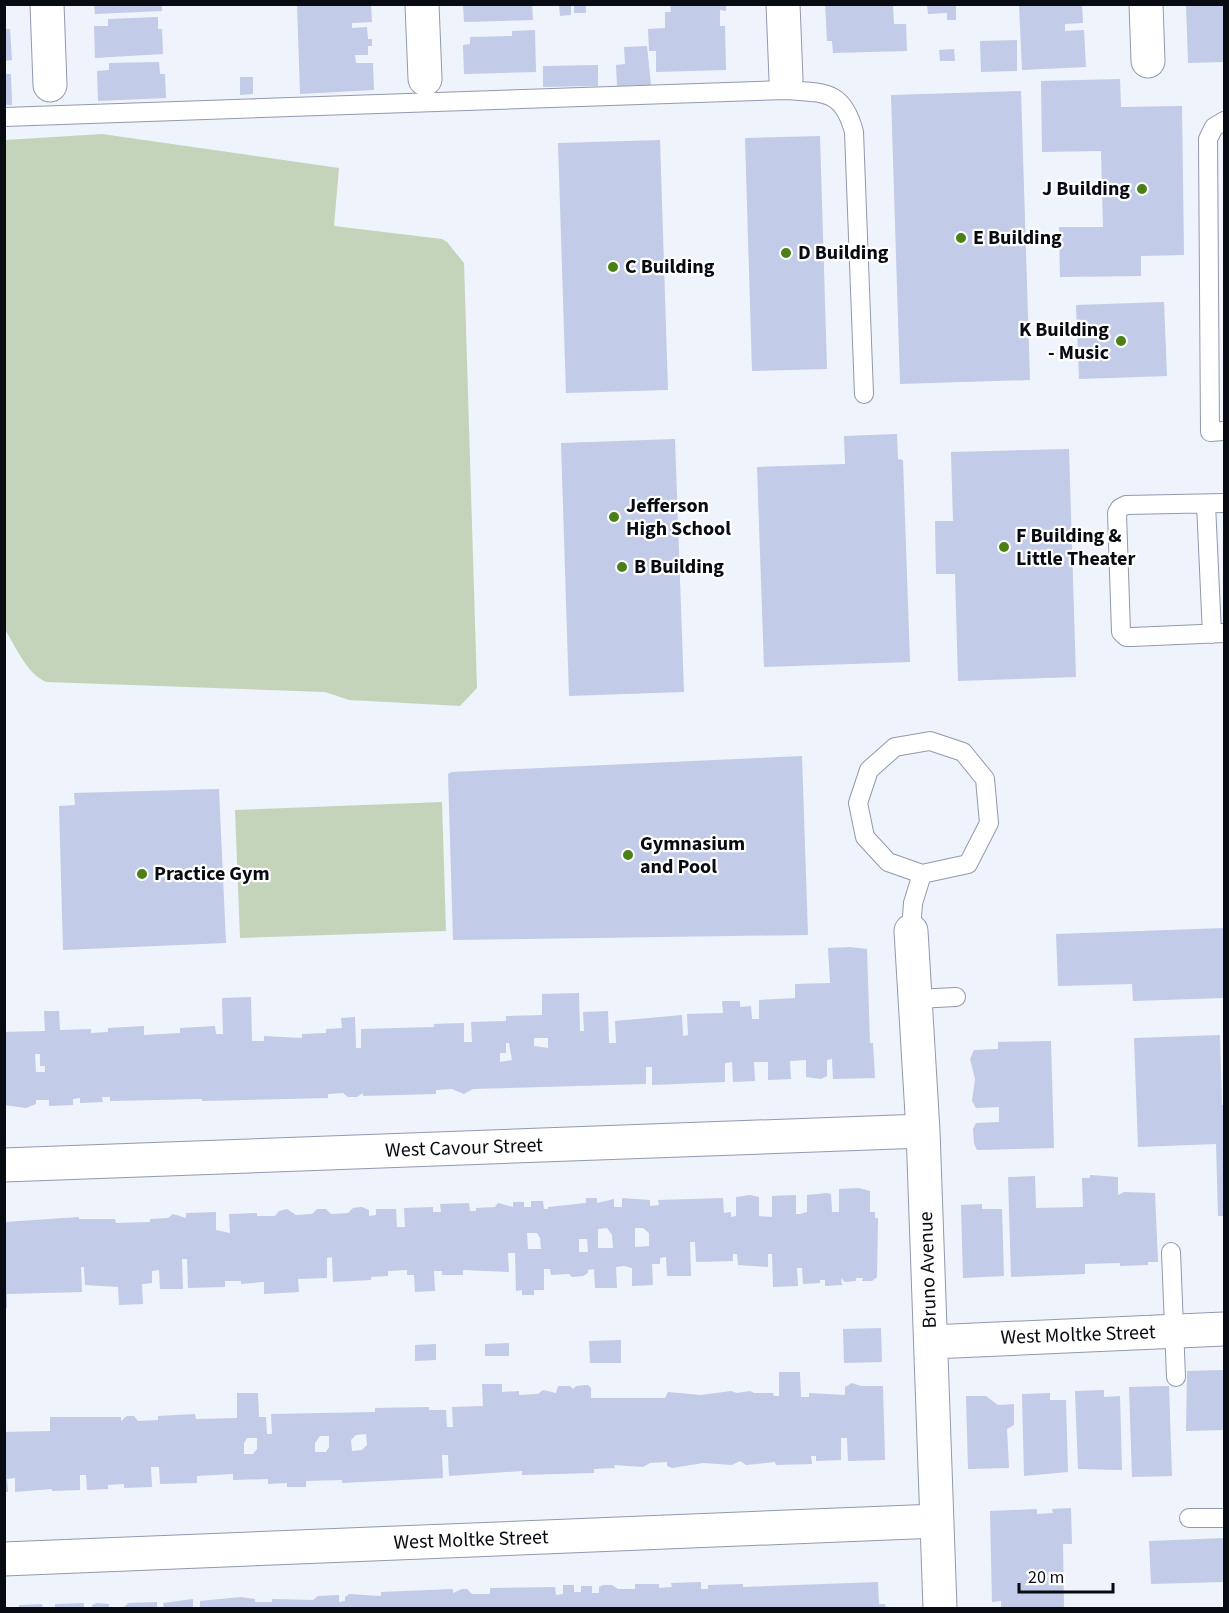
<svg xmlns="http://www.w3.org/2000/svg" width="1229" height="1613" font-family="'Source Sans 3',sans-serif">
<rect width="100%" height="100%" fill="#eff3fc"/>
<path fill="#c4d4bb" d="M102 134 339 168 334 226 442 239 447 242 464 263 477 688 460 706 349 700 325 692 46 682C26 673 15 645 4 628L5 140Z
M442 802 446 931 240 938 235 810Z"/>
<path fill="#c2cbe8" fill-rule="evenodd" d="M94 4H162V11L95 14Z
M297 4H371L372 22 352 23V28L367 27 368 39H372V46H368V55H355L356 63H373L374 90 300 94Z
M463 4H532L533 20 464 22Z
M559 4H571V15L560 16Z
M574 4H586V13H574Z
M670 4H726V11L720 10V26H725L726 70 656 72V51H649L648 29 665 28V12H671Z
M825 4H893L894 24H906L907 51 833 53 832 41H827Z
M927 4H956V20H947V13L928 14Z
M1019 4H1082L1083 23 1065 24V31L1084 30 1086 67 1022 70Z
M1186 4H1224V62L1188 63Z
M158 17V29H162L163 54 95 58 94 26H108V19Z
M4 29H10L12 60 4 61Z
M535 30 536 72 464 74 463 45 470 44V37L512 36V31Z
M1017 40V71L981 72 980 41Z
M647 46 651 85 617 86 616 65 625 64 624 47Z
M954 49 955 61H940L939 50Z
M159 62 160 74H165L166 98 98 101 97 71 109 70V63Z
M598 65V86L543 87V66Z
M4 74H11L12 105H4Z
M240 77H253V94L240 95Z
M1120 79 1121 107 1182 106 1184 255 1141 256V276L1060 277 1059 227H1103L1101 151 1042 152 1041 81Z
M1021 91 1030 380 900 384 891 95Z
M820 136 827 369 752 371 745 138Z
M660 140 668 390 566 393 558 143Z
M1164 302 1167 376 1079 379 1076 305Z
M897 434 898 459 903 460 910 662 764 667 757 467 845 464 844 436Z
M675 439 684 692 569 696 561 443Z
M1069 449 1076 677 958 681 955 574H936L935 521H953L951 452Z
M802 756 808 935 453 940 448 774 451 772Z
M219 789 226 943 63 950 59 806 75 805 74 793Z
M1224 928V998L1133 1001 1132 984 1058 986 1056 934Z
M850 947 867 949 870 1043H873L875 1078 833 1079 832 1059 827 1060V1076L821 1079 806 1077V1060L790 1061 791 1079 768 1080V1062H754L755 1081 733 1082 732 1062 725 1063V1082L652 1085V1067H646V1084L473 1089 464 1094 452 1089 436 1090V1094L363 1096V1093L357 1097H348L343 1093 328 1094V1098L202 1101V1099L110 1101V1097H102L103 1102 80 1103V1098L73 1099V1105L49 1106V1100H36V1104L26 1108 4 1105V1032L45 1031 44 1011H59L60 1030 91 1029V1033L108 1032V1028L144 1026V1035L180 1033V1028L215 1026 216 1034H223L222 998 251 997 252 1041H264V1036L302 1038V1034L326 1033V1029L342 1028 341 1018 355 1017 356 1048H361V1029L434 1027V1024L464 1023V1042H472L471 1022 506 1021V1016L542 1015V994L579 993 580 1031H584L583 1012 608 1011 609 1043H616L615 1021 682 1015 683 1036 688 1035 687 1014 723 1013 722 1001H740V1007L751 1006 752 1019H759V1000L795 998V984L830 983 828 948ZM534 1038H548V1048L534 1046ZM506 1043H509L512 1060 500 1062V1053H506ZM35 1054H40V1066H45V1072H36Z
M1220 1035 1222 1105H1224V1216H1218L1216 1144 1138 1147 1134 1038Z
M1051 1041 1054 1148 977 1150 974 1144 973 1129 976 1123 999 1122V1107L976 1108 972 1101 975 1079 970 1059 974 1050 998 1049V1042Z
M1090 1175 1118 1177V1195L1124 1192 1155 1193 1158 1262H1148V1265L1120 1266V1263L1085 1264V1274L1011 1277 1008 1177 1035 1176 1036 1208 1083 1207 1082 1178H1090Z
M859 1188 870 1191V1212H875V1218H878L877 1277 872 1281H862L863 1278H856V1281L845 1282 841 1278 842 1285 825 1286V1280H820V1283L803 1284 802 1268H797L798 1286 773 1287 772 1254H768V1267L738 1265 737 1254H733V1261L696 1262 695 1242H690L691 1276H667L666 1257 660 1258V1264H652L653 1285 632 1286V1268L624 1266 616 1267 617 1288H595L594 1269 588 1270V1273L583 1276 572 1277 569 1274 551 1275 550 1269H544V1290H534V1295H522V1290L516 1291 515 1253H508L509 1272 463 1270V1275H442V1271H434L435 1291 415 1292 414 1275H407V1270L388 1271V1276L371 1277V1280L333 1282 332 1257 327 1258V1278L298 1279 299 1292 264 1294V1282L241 1284V1281H225V1287L188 1288 187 1259H182L183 1289H160L159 1270 152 1271V1283L142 1284 143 1304 119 1305 118 1287 85 1285 84 1267H81L82 1292 7 1294V1308L4 1309V1222L79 1217V1219H115L116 1223 150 1222V1219L168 1218 173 1214 186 1218V1213L216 1212V1230L230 1233 229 1214 257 1213V1216H275L279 1211 287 1209 296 1215 312 1214 317 1209H326L331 1214 348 1213 353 1208 362 1207 369 1210V1216L376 1215V1209H396L397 1227H405L404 1208 433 1207V1212H441L440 1204 469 1203 470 1211H476V1208L495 1207 498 1203 513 1207V1202H524V1207H531V1201H543L544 1209H548V1207L586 1203V1198H597V1203L614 1199V1207H622V1198L650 1200V1206L659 1205 658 1200 723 1198 724 1213 731 1212V1217L736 1216V1197L750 1195 759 1197V1216L772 1217V1196L796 1195V1214H800L807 1212V1195L827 1193 831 1194 832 1212H839V1189ZM607 1228 612 1235 613 1248H598V1229ZM635 1228H643L649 1233V1246L635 1247ZM527 1233H537L540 1238 541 1249H528ZM579 1239H587L588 1252H579Z
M982 1204V1209H1002L1004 1276 963 1278 961 1205Z
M881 1328 882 1362 844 1363 843 1329Z
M621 1340V1363H590L589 1341Z
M509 1343V1356H485V1344Z
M436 1344V1360L415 1361V1345Z
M1224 1370V1430L1186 1431 1187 1371Z
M779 1372H800L801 1397H809V1393L845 1395V1387L852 1383 861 1386H883L885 1460 848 1461 847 1438H841V1460L816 1461V1456H811L812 1464 776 1465 775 1462 746 1465 740 1461 732 1465 703 1463 672 1468 667 1466V1462L650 1463 643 1467 614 1465 615 1468 594 1469V1473L522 1475V1471L449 1476 448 1455H442L443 1478 342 1483V1480L306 1481V1487H287V1483L268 1484V1479L233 1480V1474L197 1476V1483L160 1484 159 1467H151L152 1487 124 1488V1484L108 1485V1489L87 1490 86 1475H80V1490L52 1491V1489L15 1492V1478L7 1479 8 1492H4V1432L50 1431V1417H121V1421L127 1416H134L138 1421 158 1420V1416L195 1414 196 1419 237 1418V1393H258L259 1417H266L267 1434H272L271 1414 375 1412V1408L429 1407V1410H446L447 1427H453L452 1407 483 1406 482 1384H502V1392L519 1391V1395L538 1394 543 1390 556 1393 558 1386H570L573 1389 576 1386 588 1385 591 1388V1398H665L668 1392 701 1395 731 1391 737 1393 750 1391 754 1393H773L774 1396H779ZM366 1434 367 1445 362 1450 352 1451 351 1440 356 1435ZM320 1436H329V1447L326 1452H315V1443ZM247 1438H257V1449L253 1454H244V1443Z
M1169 1386 1172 1476 1132 1477 1129 1387Z
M1104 1390V1397L1120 1396 1122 1470 1078 1469 1075 1391Z
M1050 1393V1400H1066L1068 1472 1024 1476 1022 1394Z
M966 1396H986L998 1405 1014 1404V1425L1007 1429 1009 1468 968 1469Z
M1071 1508 1072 1544H1063L1064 1608H1001V1601L992 1602 990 1511 1037 1509V1514L1053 1513 1052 1509Z
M1224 1538V1582L1151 1584 1149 1541Z
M701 1582V1589H708V1585L743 1584V1587L878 1582 879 1604H885L886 1608H200V1601L241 1597 255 1599V1602H272V1599L313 1600 318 1596 339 1595V1602L345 1601V1597L349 1594 381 1596V1592L453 1589V1593L462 1589H467L472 1594H490V1588L555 1587 556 1595 563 1594V1585H574V1592H581V1586H592V1593H599V1587L603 1585H612L618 1589H635V1584H659V1588L672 1587 671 1583Z
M193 1599V1608H164L163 1603Z
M157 1602V1608H123L128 1603Z
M84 1603V1608H55V1604Z
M97 1603 109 1604V1608H92V1605Z
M42 1604 43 1608H19V1605Z"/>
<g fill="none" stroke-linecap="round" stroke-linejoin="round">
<defs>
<path id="lane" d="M786 79V90C825 93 843 90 854 132L864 394
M4 117 786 90
M1224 121 1214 127 1208 139 1210 432 1224 431
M1224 503 1126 505 1120 508 1117 513 1121 632 1126 637H1132L1224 633
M1206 504 1212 634
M930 741 963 752 985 779 989 823 968 864 922 874 888 862 865 837 858 803 869 770 895 747Z
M911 931 913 903 922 874
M916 999 956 997
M1171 1252 1176 1377
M1189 1518H1224"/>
<path id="street" d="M47 4 50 85
M422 4 425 79
M783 4 786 79
M1146 4 1148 61
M911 931 923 1131 940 1608
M4 1165 923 1131
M931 1342 1224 1329
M4 1559 937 1521"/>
</defs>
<use href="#lane" stroke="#9199ae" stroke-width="20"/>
<use href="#street" stroke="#9199ae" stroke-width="35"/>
<use href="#lane" stroke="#fff" stroke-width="18"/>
<use href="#street" stroke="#fff" stroke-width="33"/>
</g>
<g fill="#4a8016" stroke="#fff" stroke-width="2">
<circle cx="1142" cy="189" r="6"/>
<circle cx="961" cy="238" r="6"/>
<circle cx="786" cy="253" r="6"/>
<circle cx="613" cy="267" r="6"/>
<circle cx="1121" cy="341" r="6"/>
<circle cx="614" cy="517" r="6"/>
<circle cx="1004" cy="547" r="6"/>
<circle cx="622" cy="567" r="6"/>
<circle cx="628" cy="855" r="6"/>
<circle cx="142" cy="874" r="6"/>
</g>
<g text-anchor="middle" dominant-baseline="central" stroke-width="4.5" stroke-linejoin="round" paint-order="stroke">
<g font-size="20" font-weight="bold" fill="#090b12" stroke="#fff" text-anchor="start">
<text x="1130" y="189" text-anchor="end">J Building</text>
<text x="973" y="238">E Building</text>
<text x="798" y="253">D Building</text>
<text x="625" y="267">C Building</text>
<text x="1109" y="330" text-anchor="end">K Building<tspan x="1109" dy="23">- Music</tspan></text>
<text x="626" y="506">Jefferson<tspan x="626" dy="23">High School</tspan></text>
<text x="1016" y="536">F Building &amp;<tspan x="1016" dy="23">Little Theater</tspan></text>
<text x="634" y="567">B Building</text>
<text x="640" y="844">Gymnasium<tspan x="640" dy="23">and Pool</tspan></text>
<text x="154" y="874">Practice Gym</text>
</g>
<g font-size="20" fill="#090b12" stroke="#fff">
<text transform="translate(464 1148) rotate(-2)">West Cavour Street</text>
<text transform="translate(928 1270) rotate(-92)">Bruno Avenue</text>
<text transform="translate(1078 1335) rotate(-2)">West Moltke Street</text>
<text transform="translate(471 1540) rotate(-2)">West Moltke Street</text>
</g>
</g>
<rect width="1229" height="1613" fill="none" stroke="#090b12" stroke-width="12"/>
<path d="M1019 1583v9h94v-9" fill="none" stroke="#090b12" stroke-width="3"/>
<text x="1028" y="1583" font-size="18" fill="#090b12" stroke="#ffffff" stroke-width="4.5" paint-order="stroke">20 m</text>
</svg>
